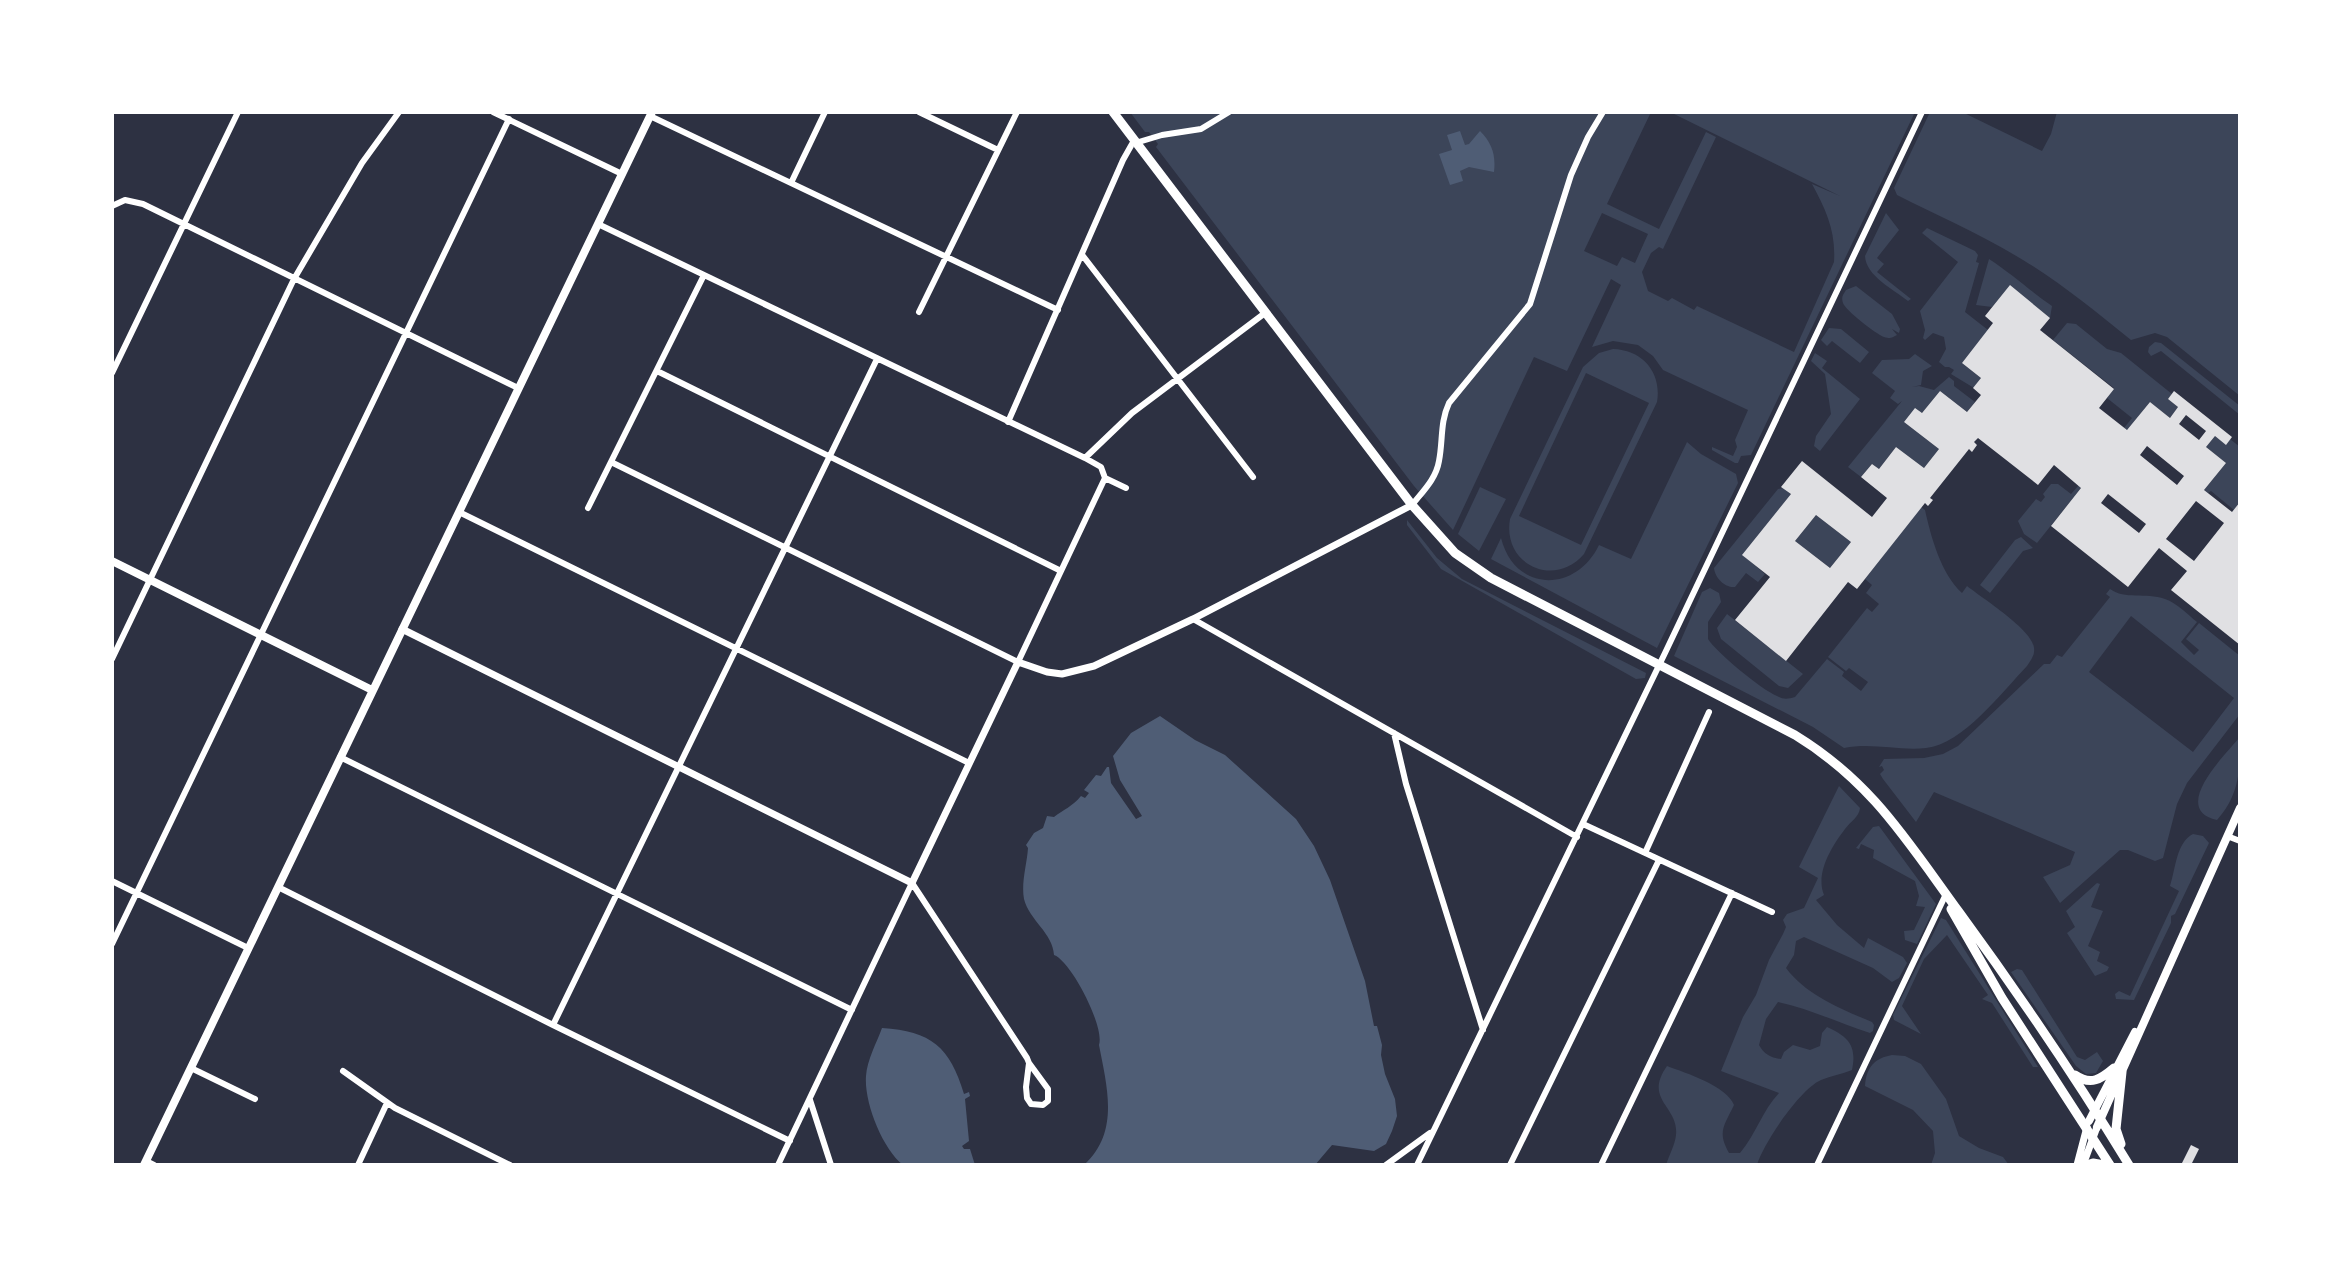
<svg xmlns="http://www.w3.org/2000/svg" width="2352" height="1277" font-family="'IBM Plex Serif',serif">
<rect width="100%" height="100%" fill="#2d3142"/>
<path fill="#3c4559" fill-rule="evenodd" d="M1130 112H1651L1607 204 1659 229 1706 132 1716 137 1663 249 1659 247 1651 253 1642 272 1648 291 1668 301 1672 298 1694 310 1697 306 1794 352 1834 262C1836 231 1826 210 1812 184L1840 196 1670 112H1915L1751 455 1741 456 1738 463H1735L1712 450V447L1733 456 1737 447 1735 440 1748 410 1663 370 1653 356 1638 345 1613 341 1592 347 1621 285 1611 279 1567 371 1534 357 1453 530 1414 486 1156 147 1158 144 1149 132H1145ZM1602 213 1648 234 1635 263 1622 257 1617 266 1584 251Z
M1930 112H1962L2042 151 2051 134 2057 112H2240V396L2167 337 2155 333 2131 340C2096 312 2061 283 2023 260 1982 235 1939 216 1897 195L1894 188Z
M1886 213 1899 230 1877 258 1884 264 1877 272 1911 299 1908 301C1893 289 1866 276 1865 256Z
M1927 228 1975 251 1978 255 1976 262 1979 263 1965 312 1988 330 1962 363 1981 378 1974 388 1951 374 1954 370 1949 367H1945L1939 362 1946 349 1944 337 1933 333 1925 340 1923 338 1925 330 1920 311 1958 262 1922 233Z
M1989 259C2012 274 2029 290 2052 306L2050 318 2010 286 1992 307 1976 305Z
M1856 286 1892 314 1900 329 1899 333 1892 329 1897 335C1891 338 1891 339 1884 337 1876 334 1845 310 1843 303 1841 297 1843 295 1846 290Z
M2067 323 2076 324 2107 349 2121 353 2172 394 2168 399 2178 407 2170 418 2150 402 2127 430 2124 428 2132 418 2107 398 2114 388 2053 340Z
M1829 328 1841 329 1869 352 1860 363 1832 341 1827 346 1821 340Z
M2155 342 2161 343 2240 406V415L2161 351 2151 356 2148 352 2149 347Z
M1613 349C1643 350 1662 373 1657 402L1584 554C1554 589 1502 564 1510 519L1583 367 1599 353ZM1586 373 1649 403 1581 545 1519 516Z
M1815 353 1827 361 1822 368 1860 399 1820 451 1814 446 1816 436 1831 414 1825 374 1811 361Z
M1915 354 1932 366 1923 371 1921 385 1912 387 1919 386 1934 390 1949 377 1954 381V386L1975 402 1967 412 1940 391 1922 413 1904 422 1939 449 1924 468 1896 447 1879 469 1872 464 1861 477 1848 467 1902 401 1898 404 1890 398 1895 391 1872 373 1882 360 1909 359Z
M2215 436 2225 444 2230 439 2240 447V502L2234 510 2211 491 2208 493 2204 490 2226 463 2206 447Z
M1687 442 1701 454 1736 474 1738 483 1657 648 1491 559 1501 538C1515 593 1576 593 1599 545L1631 559Z
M2051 484H2058L2071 494 2079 485 2081 488 2037 543 2024 534 2018 521 2036 499 2041 502 2045 497 2043 494Z
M1480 487 1506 499 1479 551 1458 534Z
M1783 488 1791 494 1743 555 1765 574 1758 582 1746 573 1735 587C1725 588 1715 578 1714 568L1778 489Z
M1921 507 1925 510C1931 537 1941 574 1962 593L1967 586C1982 598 2033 630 2034 648 2035 655 2031 660 2027 666 2002 692 1963 744 1926 748 1898 751 1872 742 1844 748L1813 727 1674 656 1702 592 1710 588 1719 593 1721 602 1708 622V639C1716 652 1762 690 1777 696 1784 700 1788 699 1795 697L1827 659 1844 672 1842 676 1861 691 1868 682 1849 668 1846 671 1828 657 1867 608 1872 612 1879 604 1866 593 1872 585 1865 579Z
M1816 515 1851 542 1830 568 1795 541Z
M1407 520 1437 558 1462 579 1646 673 1645 678 1636 679 1441 569 1407 525Z
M2021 537 2033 548 2023 551 1990 593 1980 585 2015 540Z
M2110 589C2125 600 2145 592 2165 599 2177 603 2187 614 2197 622L2181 642 2194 655 2199 650 2186 639 2199 623 2240 656V714L2187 783 2177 804 2163 858 2155 861 2128 850H2120L2060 903 2043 877 2070 865 2075 852 1934 792 1916 822 1883 779 1880 774 1884 770 1882 766 1879 767 1884 759 1924 758 1943 754 1958 746 2044 664H2050L2057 655 2062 657 2110 597 2106 594ZM2131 616 2234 698 2193 752 2089 672Z
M1727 614 1803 674 1788 688 1779 686 1721 639 1717 628Z
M2240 737C2240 770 2240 794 2217 820 2169 809 2226 754 2240 737Z
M1839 786 1860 808C1859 817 1851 821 1845 829 1832 846 1815 873 1824 895L1816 900 1837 925 1864 948 1868 938 1903 957 1907 963 1899 978 1892 982 1873 968 1804 937 1796 941 1794 955 1786 968C1806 995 1841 1009 1872 1022L1874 1025 1873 1031 1870 1033C1839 1023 1810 1009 1778 1002L1766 1019 1759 1045C1764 1054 1771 1058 1781 1059L1784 1052 1793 1045 1810 1050 1820 1046 1822 1033 1827 1027C1849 1037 1857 1046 1852 1070 1842 1074 1831 1076 1821 1080 1800 1089 1763 1144 1757 1165H1666C1669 1155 1675 1145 1676 1135 1679 1106 1643 1100 1667 1066 1686 1073 1727 1086 1734 1105 1724 1126 1717 1132 1729 1153H1740C1756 1134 1762 1111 1779 1093L1721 1071 1743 1017 1756 995 1769 960 1783 934 1786 927 1783 920 1787 914 1804 908 1818 878 1799 867Z
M1879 826 1936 904 1917 944 1905 940 1904 931 1914 930 1925 907 1916 906 1919 896 1915 881 1873 858 1874 850 1861 844 1859 849 1856 848 1873 827Z
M2193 834 2203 836 2209 843 2175 914 2171 916V923L2134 1000 2116 999 2115 994 2119 991 2130 996 2179 891 2170 886C2176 868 2176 843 2193 834Z
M2097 883 2100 884 2091 907 2103 911 2088 946 2100 952 2097 961 2109 967 2107 971 2095 976 2067 933 2075 927 2066 911Z
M1941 918 1946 920 2038 1067H2033L1992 1003 1982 999 1988 995 1947 935 1924 959 1902 1006 1921 1034 1894 1020 1893 1015Z
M2017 969 2022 970 2077 1057 2085 1060 2097 1052 2103 1061 2096 1073 2086 1074 2076 1066 2011 972Z
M1892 1055 1905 1056 1921 1064 1946 1099 1959 1136 1979 1148 2003 1157 2009 1165H1931L1935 1153 1933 1131 1913 1110 1865 1086C1866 1067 1875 1058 1892 1055Z"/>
<path fill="#4f5d75" d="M1460 131 1465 145 1469 144 1480 131C1492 143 1496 155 1494 172L1469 167 1460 171 1463 181 1450 185 1439 154 1452 150 1447 135Z
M1160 716 1195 740 1225 755 1296 819 1314 846 1330 880 1365 981 1374 1026H1377L1382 1045 1381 1055 1385 1074 1395 1099 1397 1116 1392 1131 1386 1144 1374 1151 1332 1145 1315 1165H1084C1120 1132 1107 1087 1099 1045 1105 1027 1071 961 1054 955 1053 933 1029 920 1024 899 1021 883 1027 864 1028 848L1026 845 1034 833 1043 828 1047 816 1054 817C1064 809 1072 807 1081 796L1085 798 1089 793 1084 790 1096 775 1101 776 1107 767H1109L1111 783 1136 819 1142 816 1120 780 1113 756 1131 733Z
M882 1028C931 1031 950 1047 964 1094L969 1092 970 1096 965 1099 969 1141 962 1146 964 1149H970L975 1165H903C882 1148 864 1102 866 1076 867 1060 877 1042 882 1028Z"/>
<path fill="#e0e0e3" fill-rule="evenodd" d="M2010 285 2050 318 2040 330 2114 389 2099 408 2127 430 2150 402 2170 418 2178 407 2168 399 2174 391 2232 437 2226 445 2215 436 2206 447 2226 463 2204 490 2232 512 2240 502V645L2171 590 2187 571 2159 548 2128 587 2051 526 2081 488 2054 465 2038 485 1978 438 1974 442 1977 445 1972 452 1969 449 1930 498 1933 500 1928 506 1925 503 1857 589 1848 582 1786 661 1735 620 1770 577 1742 555 1791 494 1781 487 1802 461 1872 517 1887 498 1861 477 1872 464 1879 469 1896 447 1924 468 1939 449 1904 422 1915 408 1922 413 1940 391 1967 412 1981 395 1973 388 1981 378 1962 363 1993 323 1985 316ZM2186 415 2206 431 2199 440 2179 424ZM2147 446 2184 476 2177 485 2140 455ZM2108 494 2146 524 2139 533 2101 503ZM2196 501 2224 523 2194 561 2166 539ZM1816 515 1851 542 1830 568 1795 541Z
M2191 1145 2199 1149 2191 1165H2181Z"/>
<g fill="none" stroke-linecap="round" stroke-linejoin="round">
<path stroke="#fff" stroke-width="6" d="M493 112 622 174
M919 112 998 150
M650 116 1058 310
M791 183 825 112
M112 206 125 200 143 204 518 388
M598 224 1085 458 1101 467 1105 478
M1083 256 1253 477
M919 312 1017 112
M657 371 1061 571
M112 373 238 112
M1008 422 1123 160 1132 144 1162 135 1201 129 1229 112
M1085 458 1132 413 1265 313
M611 462 1018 662 1105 478
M1105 478 1126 488
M1412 505C1423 491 1436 479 1439 461 1443 441 1440 422 1449 403L1530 304 1571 175 1588 137 1603 112
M588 508 704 275
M459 512 969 763
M1193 619 1577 837
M112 659 294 279 362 163 399 112
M1394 733 1406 784 1483 1030
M340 757 852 1010
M1583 824 1772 912
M2227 836 2240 841
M1645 853 1709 712
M112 881 248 948
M278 887 553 1025 790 1141
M112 944 509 119
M553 1025 877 359
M191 1068 255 1099
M343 1071 395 1108 510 1165
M810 1100 831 1165
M146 1161 154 1165
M358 1165 387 1103
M778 1165 912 883 1027 1058 1029 1063 1026 1087 1027 1098 1031 1104 1043 1105 1048 1101V1089L1029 1063
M1386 1165 1430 1133
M1417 1165 1665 653 1922 112
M1510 1165 1659 860
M1601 1165 1732 893
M1817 1165 1946 894"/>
<path stroke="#fff" stroke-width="7" d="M402 629 912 883 1018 662 1047 672 1062 674 1094 666 1193 619 1412 505
M2077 1165 2087 1127
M2083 1165 2097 1127"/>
<path stroke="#fff" stroke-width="8" d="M112 561 372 690
M2089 1121 2135 1032
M2097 1127 2240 808
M144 1165 652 112"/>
<path stroke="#fff" stroke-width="9" d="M1113 112 1412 505 1455 553 1491 578 1795 735C1872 782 1907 841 1959 912 2019 994 2076 1078 2129 1165
M1951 909 2002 998 2110 1165
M2075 1075C2091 1086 2101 1079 2114 1068
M2121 1144 2116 1129 2122 1072
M2087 1165 2093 1163 2104 1165"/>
</g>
<rect width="2352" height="1277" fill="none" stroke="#ffffff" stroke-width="228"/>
</svg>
